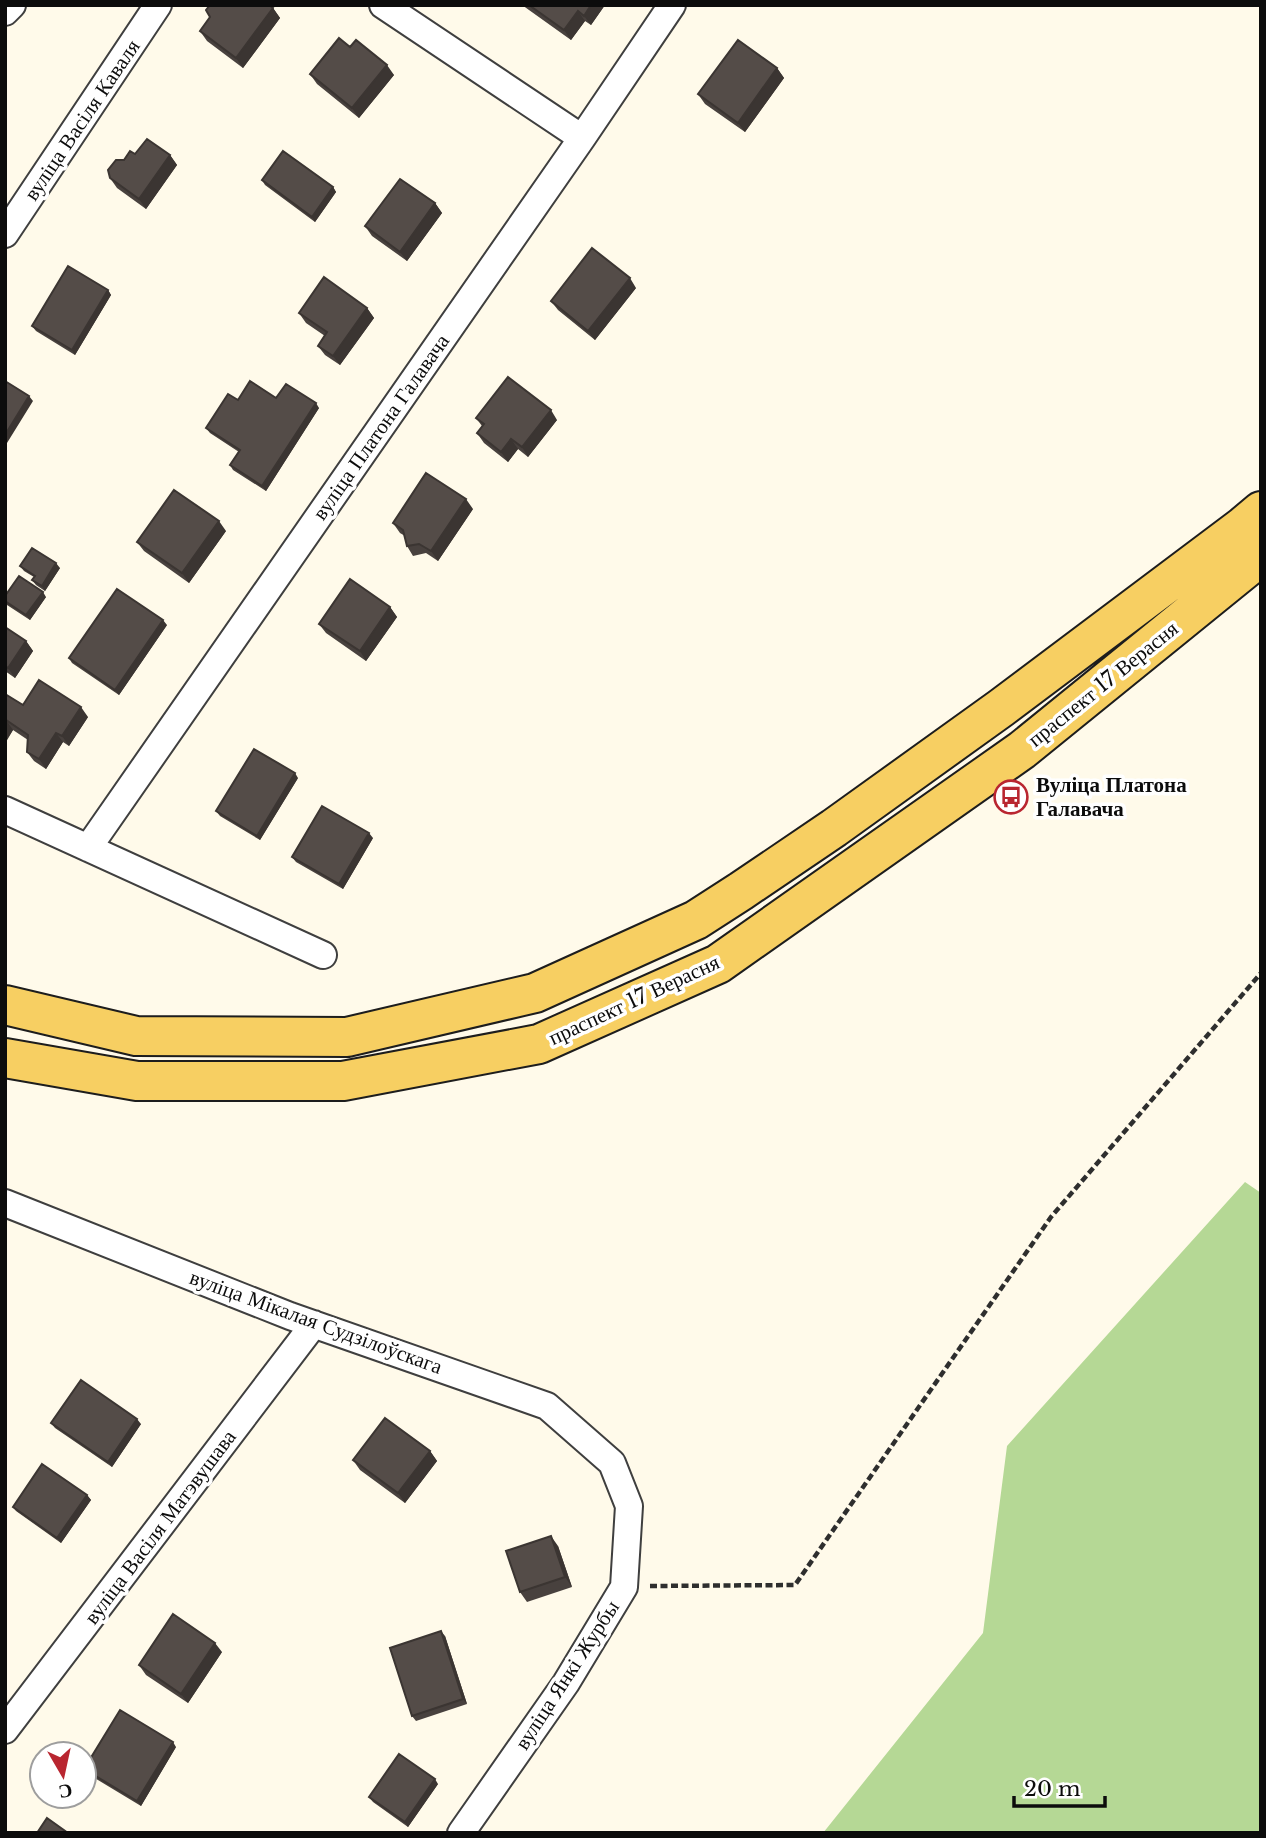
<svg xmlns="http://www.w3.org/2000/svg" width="1266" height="1838" font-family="'Libre Baskerville',serif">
<rect width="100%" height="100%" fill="#fffaea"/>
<path fill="#b5d895" d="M1245 1182 1261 1193V1833H823L983 1633 1007 1446Z"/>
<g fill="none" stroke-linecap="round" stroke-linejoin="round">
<defs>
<path id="street" d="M383 5 582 138
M5 12 12 5
M5 234 158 5
M5 810 323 955
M88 848 582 138 672 5
M5 1203 290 1316 547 1406 612 1463 629 1506 624 1587 566 1683 461 1833
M5 1730 314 1324"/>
<path id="primary" d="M5 1005 136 1036 347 1037 535 993 696 920 741 891 834 828 1001 708 1242 527 1261 511
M5 1058 137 1081H343L539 1044 718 964 1022 750 1261 556"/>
</defs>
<use href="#street" stroke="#3f3f3f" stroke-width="30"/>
<use href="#primary" stroke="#1d1d1d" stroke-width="42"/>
<path stroke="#2e2e2e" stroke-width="4.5" stroke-dasharray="7 3.5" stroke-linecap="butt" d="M650 1586 795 1585 1051 1217 1261 973"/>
<use href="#street" stroke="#fff" stroke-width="26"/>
<use href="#primary" stroke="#f7cf62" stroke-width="38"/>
</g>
<path fill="#48413e" d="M522 5H605L591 25 585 21 571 40Z
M273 8 280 18 243 68 207 41 200 31 210 17Z
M350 47 394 75 359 118 317 84 310 74Z
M777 68 784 78 745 132 705 104 698 94Z
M170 155 177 165 146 209 117 188 110 178 124 160Z
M262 180 333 187 336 192 315 222 265 185Z
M435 203 442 213 407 261 372 236 365 226Z
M636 288 595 340 558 310 551 301Z
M108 290 111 295 75 355 36 331 32 326Z
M367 308 374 318 340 365 325 355 318 346 325 336 306 323 299 313Z
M276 398 319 408 266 491 233 470 230 465 239 452 210 433 206 428 238 400Z
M476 418 557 420 528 457 518 449 508 462 484 443 477 433 482 426Z
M473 509 438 561 426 553 413 556 407 546 405 536 400 533 393 523Z
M226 531 189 583 144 551 137 542Z
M20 566 60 568 45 591 36 585 32 580 34 577 24 571Z
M5 596 46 597 30 620 7 605 5 603Z
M390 607 397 617 366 661 326 633 319 624Z
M167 625 119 695 72 663 69 658Z
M5 627 26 641 33 651 15 678 5 671Z
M5 694 23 705 88 717 69 746 63 742 46 769 34 761 27 752 28 740 13 730 5 742Z
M298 778 260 840 220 816 216 811Z
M373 838 343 889 296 862 292 857Z
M51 1423 141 1424 112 1467 55 1428Z
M430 1451 437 1461 405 1503 360 1470 353 1460Z
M87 1495 91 1500 61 1543 16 1511 13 1507Z
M558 1546 572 1587 527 1602 520 1592Z
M445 1636 467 1704 416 1721 412 1716Z
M222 1652 188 1703 146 1675 139 1665Z
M176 1747 141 1806 88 1774 84 1769Z
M438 1784 408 1827 373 1802 369 1797Z"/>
<path fill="#3b3532" d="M591 5H605L591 25 584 16Z
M273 8 280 18 243 68 236 58Z
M578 11 585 21 571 40 564 30Z
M387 65 394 75 359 118 352 108Z
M777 68 784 78 745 132 738 123Z
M170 155 177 165 146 209 139 199Z
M333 187 336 192 315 222 312 217Z
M435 203 442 213 407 261 400 252Z
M630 278 636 288 595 340 588 331Z
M108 290 111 295 75 355 72 350Z
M367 308 374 318 340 365 333 356Z
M29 396 33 401 7 443 5 440V435Z
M316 403 319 408 266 491 262 486Z
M551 410 557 420 528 457 522 447Z
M511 439 518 449 508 462 501 452Z
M466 499 473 509 438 561 431 551Z
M219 521 226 531 189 583 182 573Z
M56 563 60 568 45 591 42 586Z
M43 592 46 597 30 620 26 615Z
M390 607 397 617 366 661 360 651Z
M163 620 167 625 119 695 115 690Z
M26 641 33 651 15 678 8 668Z
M81 707 88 717 69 746 62 736Z
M6 720 13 730 6 742 5 722Z
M56 733 63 742 46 769 39 759Z
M295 773 298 778 260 840 257 836Z
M369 833 373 838 343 889 339 884Z
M137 1419 141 1424 112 1467 108 1462Z
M430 1451 437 1461 405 1503 398 1493Z
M87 1495 91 1500 61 1543 57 1538Z
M551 1536 558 1546 572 1587 565 1577Z
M441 1631 445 1636 467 1704 463 1699Z
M215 1643 222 1652 188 1703 181 1694Z
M173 1742 176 1747 141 1806 137 1801Z
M435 1779 438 1784 408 1827 405 1822Z"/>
<path fill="#544c48" stroke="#3b3532" stroke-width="2" d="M210 5H269L273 8 236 58 200 31 210 17 206 10Z
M529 5H591L584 16 578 11 564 30Z
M339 38 350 47 356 40 387 65 352 108 310 74Z
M738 40 777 68 738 123 698 94Z
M147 139 170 155 139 199 110 178 108 170 116 160H124L130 151 135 154Z
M283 151 333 187 312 217 262 180Z
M400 179 435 203 400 252 365 226Z
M592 248 630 278 588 331 551 301Z
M68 266 108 290 72 350 32 326Z
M324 277 367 308 333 356 318 346 327 332 299 313Z
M508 377 551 410 522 447 511 439 501 452 477 433 484 424 476 418Z
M5 381 29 396 5 435Z
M250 381 276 398 286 384 316 403 262 486 230 465 240 450 206 428 228 394 238 400Z
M426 473 466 499 431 551 419 544 407 546 403 530 393 523Z
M174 490 219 521 182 573 137 542Z
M32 548 56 563 42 586 32 580 35 576 20 566Z
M19 576 43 592 26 615 5 601V596Z
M350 579 390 607 360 651 319 624Z
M117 589 163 620 115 690 69 658Z
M5 627 26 641 8 668 5 666Z
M39 680 81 707 62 736 56 733 39 759 27 752 28 735 6 720 5 722V694L23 705Z
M254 749 295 773 257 836 216 811Z
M322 806 369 833 339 884 292 857Z
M81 1380 137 1419 108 1462 51 1423Z
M385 1418 430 1451 398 1493 353 1460Z
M42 1464 87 1495 57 1538 13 1507Z
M551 1536 565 1577 520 1592 506 1551Z
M173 1614 215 1643 181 1694 139 1665Z
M441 1631 463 1699 412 1716 390 1648Z
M120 1710 173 1742 137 1801 84 1769Z
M399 1754 435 1779 405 1822 369 1797Z
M47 1818 68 1833H37Z"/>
<defs>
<symbol id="bus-ring" viewBox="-11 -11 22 22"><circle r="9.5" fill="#fff" stroke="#b92630" stroke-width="1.5"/><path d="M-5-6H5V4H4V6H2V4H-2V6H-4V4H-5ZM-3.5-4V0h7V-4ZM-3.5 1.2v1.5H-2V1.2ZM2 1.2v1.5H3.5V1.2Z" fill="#b92630"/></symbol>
</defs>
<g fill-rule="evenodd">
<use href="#bus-ring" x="992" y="778" width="38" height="38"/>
</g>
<g text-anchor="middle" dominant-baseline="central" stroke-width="7" stroke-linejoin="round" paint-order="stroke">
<g font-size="21" fill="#0c0c0c" stroke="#fff">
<text transform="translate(82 120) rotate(-56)">вуліца Васіля Каваля</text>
<text transform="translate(381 427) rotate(-55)">вуліца Платона Галавача</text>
<text transform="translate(1103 684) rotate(-39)">праспект 17 Верасня</text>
<text transform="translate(634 1000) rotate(-25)">праспект 17 Верасня</text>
<text transform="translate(316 1322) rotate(20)">вуліца Мікалая Судзілоўскага</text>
<text transform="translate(160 1527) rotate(-53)">вуліца Васіля Матэвушава</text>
<text transform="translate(567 1675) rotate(-57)">вуліца Янкі Журбы</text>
</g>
<g font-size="21" font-weight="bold" fill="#0c0c0c" stroke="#fff" text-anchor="start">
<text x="1036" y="785">Вуліца Платона<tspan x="1036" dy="24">Галавача</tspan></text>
</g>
</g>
<rect width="1266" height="1838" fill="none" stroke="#0c0c0c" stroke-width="14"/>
<g transform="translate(63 1775) rotate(171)"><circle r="33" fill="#ffffff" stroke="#9e9e9e" stroke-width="2"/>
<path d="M0-5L12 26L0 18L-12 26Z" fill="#b92630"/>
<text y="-10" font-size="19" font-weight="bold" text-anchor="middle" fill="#0c0c0c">С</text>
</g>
<path d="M1014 1796v10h91v-10" fill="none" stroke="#0c0c0c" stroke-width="3.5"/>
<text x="1024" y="1796" font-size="21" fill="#0c0c0c" stroke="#ffffff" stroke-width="5" paint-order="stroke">20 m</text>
</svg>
